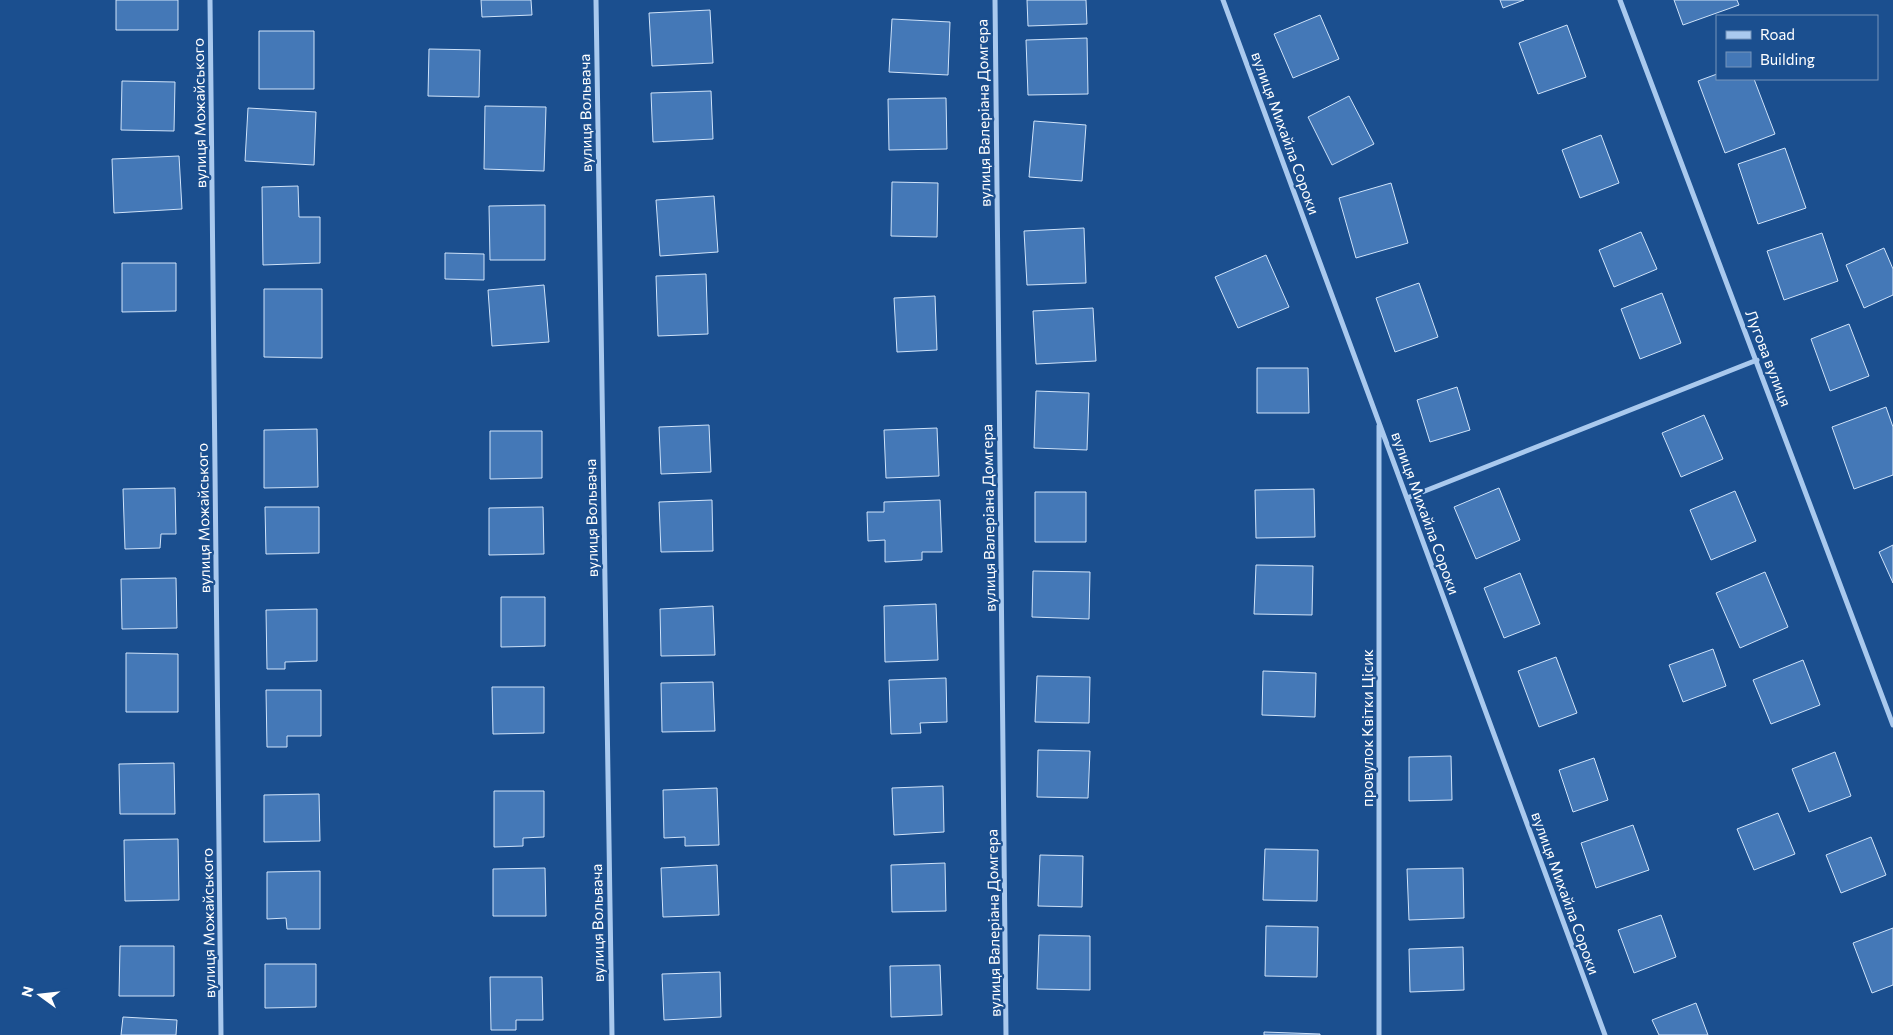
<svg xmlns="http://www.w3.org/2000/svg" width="1893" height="1035" font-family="Commissioner,sans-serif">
<rect width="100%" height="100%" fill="#1b4f8f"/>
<path fill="#4478b7" stroke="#cfe3fa" d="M116 0H178V30H116Z
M481 0H531L532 15 482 17Z
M1027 0H1086L1087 24 1028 26Z
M1500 0H1524L1503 8Z
M1674 0H1737L1739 5 1683 25Z
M710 10 713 63 652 66 649 13Z
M1320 15 1339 59 1293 78 1274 34Z
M892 19 950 22 948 75 889 72Z
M1567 25 1586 77 1538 94 1519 43Z
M259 31H314V89H259Z
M1087 38 1088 94 1028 95 1026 40Z
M429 49 480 50 479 97 428 96Z
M1717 74V79H1754L1775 134 1725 153 1698 81Z
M122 81 175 82 174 131 121 130Z
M711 91 713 139 653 142 651 93Z
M1349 96 1374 144 1332 165 1308 117Z
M946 98 947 149 889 150 888 99Z
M485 106 546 107 544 171 484 169Z
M248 108 316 112 314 165 245 161Z
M1034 121 1086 125 1082 181 1029 177Z
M1601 135 1619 183 1580 198 1562 150Z
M1785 148 1806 208 1758 224 1738 164Z
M179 156 182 209 114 213 112 159Z
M892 182 938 183 937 237 891 236Z
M1391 183 1408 243 1356 258 1339 198Z
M298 186 299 217H320V263L263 265 262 187Z
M714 196 718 252 660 256 656 200Z
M545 205V260H490L489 206Z
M1084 228 1086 283 1027 285 1024 231Z
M1641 232 1657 269 1614 287 1599 250Z
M1822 233 1838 281 1784 300 1767 251Z
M1884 248 1893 269V295L1864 308 1846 265Z
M445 253 484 254V280L445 279Z
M1266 255 1289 307 1238 328 1215 277Z
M122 263H176V311L122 312Z
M706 274 708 334 658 336 656 276Z
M1419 283 1438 337 1395 352 1376 298Z
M544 285 549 342 492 346 488 290Z
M264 289H322V358L264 357Z
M1662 293 1681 343 1640 359 1621 309Z
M935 296 937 350 897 352 894 298Z
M1093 308 1096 361 1036 364 1033 311Z
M1849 324 1869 376 1830 391 1811 339Z
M1257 368H1308L1309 413H1257Z
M1457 387 1470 430 1430 442 1417 400Z
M1036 391 1089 393 1087 450 1034 448Z
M1886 407 1893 427V475L1854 489 1832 427Z
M1704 415 1723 459 1681 477 1662 433Z
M709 425 711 472 661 474 659 427Z
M937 428 939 476 886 478 884 430Z
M317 429 318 487 264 488V430Z
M490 431H542V478L490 479Z
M175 488 176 534H161L160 548 125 549 123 489Z
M1499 488 1520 540 1476 559 1454 507Z
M1314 489 1315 537 1256 538 1255 490Z
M1735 491 1756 541 1711 560 1690 510Z
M1035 492H1086V542H1035Z
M712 500 713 551 661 552 659 502Z
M940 500 942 552H922V560L885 562V540L868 541 867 512H884V502Z
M265 507H319V553L266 554Z
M543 507 544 554 489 555V508Z
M1893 545V583L1879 552Z
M1256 565 1313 566 1312 615 1254 614Z
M1033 571 1090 572 1089 619 1032 617Z
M1765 572 1788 627 1740 648 1716 593Z
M1520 573 1540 624 1504 638 1484 588Z
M176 578 177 628 122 629 121 579Z
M501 597H545V646L501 647Z
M936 604 938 660 885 662 884 606Z
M713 606 715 655 661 656 660 609Z
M317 609V661L285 662V669H267L266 610Z
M1713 649 1726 686 1683 702 1669 665Z
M126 653 178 654V712H126Z
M1556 657 1577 713 1539 727 1518 671Z
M1803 660 1820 705 1771 724 1753 680Z
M1263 671 1316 673 1315 717 1262 715Z
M1037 676 1090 677 1089 723 1035 722Z
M946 678 947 722 920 723 921 733 891 734 889 680Z
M713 682 715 731 662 732 661 683Z
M492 687H544V733L493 734Z
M266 690H321V736H287V747H267Z
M1038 750 1090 751 1088 798 1037 797Z
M1835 752 1851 796 1809 812 1792 769Z
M1451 756 1452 800 1409 801V757Z
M1594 758 1608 800 1573 812 1559 770Z
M174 763 175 814H120L119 764Z
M943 786 944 832 894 835 892 788Z
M717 788 719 845 685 846V837L664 838 663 790Z
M494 791H544V837L523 838V846L494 847Z
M319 794 320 841 264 842V795Z
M1778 813 1795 854 1754 870 1737 829Z
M1633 825 1649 870 1596 888 1581 843Z
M1871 837 1886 875 1841 893 1826 855Z
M178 839 179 900 125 901 124 840Z
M1265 849 1318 850 1317 901 1263 900Z
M1040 855 1083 856 1082 907 1038 906Z
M945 863 946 911 892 912 891 865Z
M717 865 719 915 663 917 661 868Z
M545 868 546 916H493V869Z
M1463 868 1464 918 1409 920 1407 869Z
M320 871V929H287L286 918 267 919V872Z
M1661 915 1676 957 1634 973 1618 930Z
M1266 926 1318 927 1317 977 1265 976Z
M1893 928V985L1872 993 1853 943Z
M1039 935 1090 936V990L1037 989Z
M120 946H174V996H119Z
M1463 947 1464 990 1410 992 1409 949Z
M265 964H316V1007L265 1008Z
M940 965 942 1015 891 1017 890 966Z
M720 972 721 1017 664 1020 662 974Z
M490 977H542L543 1020H516V1030H491Z
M1696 1003 1708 1035H1659L1652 1020Z
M123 1017 177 1020 176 1035H121Z
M1264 1032 1320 1034V1035H1264Z"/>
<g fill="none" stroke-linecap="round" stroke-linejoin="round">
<path stroke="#a9c9ee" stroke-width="5" d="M210 0 221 1035
M596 0 612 1035
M995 0 1006 1035
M1223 0 1605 1035
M1620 0 1893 725
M1379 426V1035
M1407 498 1757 360"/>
</g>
<g text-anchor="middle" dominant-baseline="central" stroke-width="4.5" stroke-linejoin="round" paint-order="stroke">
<g font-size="15" fill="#fff" stroke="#1b4f8f">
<text transform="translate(199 113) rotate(-91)">вулиця Можайського</text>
<text transform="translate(585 113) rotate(-91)">вулиця Вольвача</text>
<text transform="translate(983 113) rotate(-91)">вулиця Валеріана Домгера</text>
<text transform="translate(1286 133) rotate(70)">вулиця Михайла Сороки</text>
<text transform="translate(1769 358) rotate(69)">Лугова вулиця</text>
<text transform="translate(1426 513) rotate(70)">вулиця Михайла Сороки</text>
<text transform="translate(203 518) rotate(-91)">вулиця Можайського</text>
<text transform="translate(591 518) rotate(-91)">вулиця Вольвача</text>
<text transform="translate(988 518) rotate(-91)">вулиця Валеріана Домгера</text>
<text transform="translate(1367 728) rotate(-90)">провулок Квітки Цісик</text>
<text transform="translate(1566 893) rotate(70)">вулиця Михайла Сороки</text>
<text transform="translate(208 923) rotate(-91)">вулиця Можайського</text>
<text transform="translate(597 923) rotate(-91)">вулиця Вольвача</text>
<text transform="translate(993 923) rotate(-91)">вулиця Валеріана Домгера</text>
</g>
</g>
<rect x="1716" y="15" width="162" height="65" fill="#1b4f8f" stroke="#7695bc"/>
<rect x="1726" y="31" width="25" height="8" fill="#a9c9ee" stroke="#7695bc"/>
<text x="1760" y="40" font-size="15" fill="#ffffff">Road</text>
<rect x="1726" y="52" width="25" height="15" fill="#4478b7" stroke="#7695bc"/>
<text x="1760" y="65" font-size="15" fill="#ffffff">Building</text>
<g transform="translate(40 995) rotate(285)" stroke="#1b4f8f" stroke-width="4" paint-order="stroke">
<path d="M0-4L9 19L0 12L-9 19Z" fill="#ffffff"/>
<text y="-8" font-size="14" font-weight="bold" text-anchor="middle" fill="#ffffff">N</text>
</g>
</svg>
